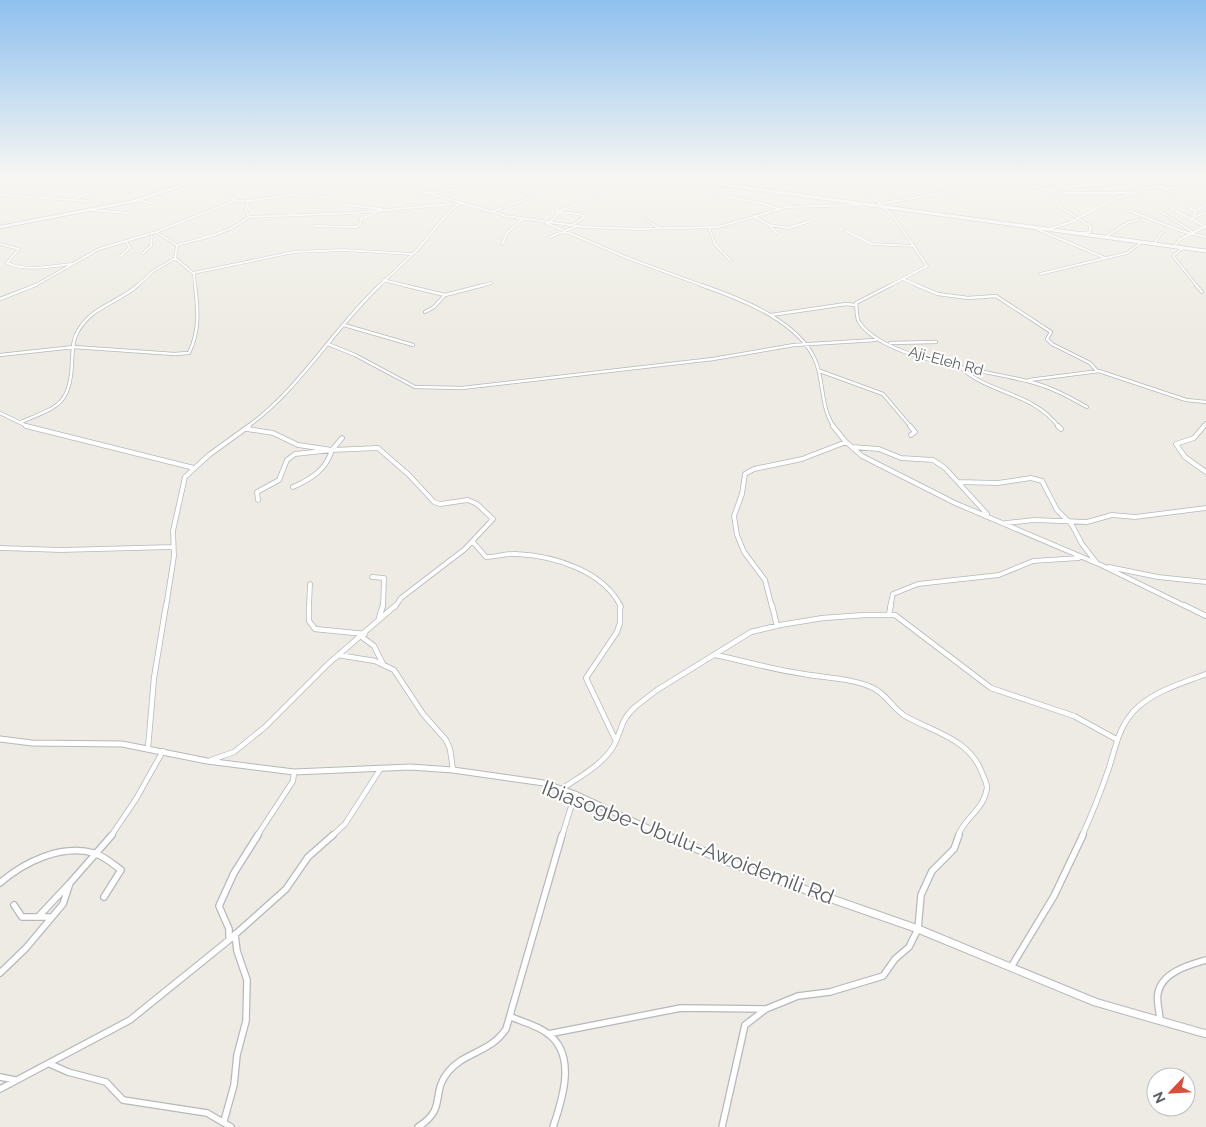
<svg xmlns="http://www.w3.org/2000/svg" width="1206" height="1127" font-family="Raleway,sans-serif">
<rect width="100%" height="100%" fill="#edebe3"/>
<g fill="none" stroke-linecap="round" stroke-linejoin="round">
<defs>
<path id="minor-far4" d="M356 175 394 183 506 216 584 227 638 229 718 227 787 207 861 205
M710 175 699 183C722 203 752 196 778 209
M810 175 807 176 811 197
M838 175 868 193 893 216 927 266 889 286
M890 175 893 176
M39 178 43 175
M383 180 401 175
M190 181 220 179
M1007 182 1064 193H1133L1146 188 1159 187 1155 183 1186 185
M1037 187 1085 175
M1159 187 1179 189
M39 188 50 181
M1050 188 1133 182 1154 183
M1161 188 1174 193
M56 190V186L50 181 59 175
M1050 192 1056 198 1058 206 1090 226V232L1081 233
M426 194 481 185 507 175
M0 195 85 201
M74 199 95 191 111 175
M138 200 151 203
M234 201H250L288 195 326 197
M1178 203 1195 211 1193 220
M554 204 557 212 579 214 585 217 574 224
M879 204 1044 175
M345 205 382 209
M1169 207 1206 227
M1157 209 1194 233
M91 210 128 213
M1130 211 1181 231 1206 237
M1195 211 1206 205
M492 212 528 198 532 193
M753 216 769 225 777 233
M1196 216 1206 213
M249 217 354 213 452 204
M646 220 659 228
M546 223 630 259 704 286
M549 223 559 213 557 212C571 205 591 204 600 190L574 175
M769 225 789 228 810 221
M314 226 357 227 360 225 361 219 377 212
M709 228 715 244 730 260
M1037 229 1105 258
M1049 229 1071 222 1114 199 1131 194
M846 231 872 244 915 246
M156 232 177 245 175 258 194 274 195 286
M1107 236 1129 222 1138 220
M550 237 575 227
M0 244 19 249 7 263C27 272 51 266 72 264
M502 244 507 233 522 219
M1154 244 1162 232
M177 245C203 238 227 234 249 217L246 210 248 201
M1174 247 1179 240 1206 226
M1183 248 1173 256 1197 286
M143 253 151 246 152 233
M121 256 130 247 126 242
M193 273 294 252 344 250 412 254
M1040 274 1127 253 1142 242
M903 279 919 286
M383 280 408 286
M34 286 99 249 156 232 232 202 233 199 217 175
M137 286 152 272 175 258
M379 286 418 249 447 214 459 204
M480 286 491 283"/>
<path id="minor-far3" d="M403 285 445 295 484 285
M701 285C739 298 803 322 817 365 824 386 821 408 834 427
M891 285 856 303C857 309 856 317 859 322 885 361 987 370 1031 382 1051 387 1069 397 1087 407
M916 285 938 294 968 298 996 296 1051 332 1047 339 1052 344 1090 363 1097 371
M1196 285 1202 292
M0 299 36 285
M425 312 434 307 445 295
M771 315 846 304 855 305
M344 325 413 345
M890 343 936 342
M328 344 355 355 415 387 462 388 713 359 794 345 876 340
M0 355 74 347 174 354 189 353C200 331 198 308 195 285
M958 365C990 396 1030 390 1059 427
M820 371 883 394 911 427
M1029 380 1099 371 1186 400 1206 402
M0 413 29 427
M21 422C57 407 71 405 72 361 73 351 72 340 78 331 92 306 120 302 138 285
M247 427C301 388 333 329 380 285
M1203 427 1206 423"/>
<path id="minor-far2" d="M26 426 194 468
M833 426 845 441 862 456 955 503 1101 565 1187 607
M910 426 915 432 911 435
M1058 426 1061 429
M1204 426 1194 438 1176 444 1185 457 1206 472
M247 429 273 433 298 445 332 450 378 448 409 475 434 502 440 504 468 500 477 504 493 519 465 549 401 598 395 607
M852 447 879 449 901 458 933 460 945 468 987 514
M958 482 998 483 1031 478 1042 481 1057 510 1072 525 1082 544 1096 562
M293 487C311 479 326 470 332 450
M258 500 257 492 279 480 287 460 295 454 332 450 342 438
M1006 523 1034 520 1087 522 1112 515 1135 517 1206 508
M473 542 486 557C497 557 507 553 517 554 555 556 604 571 621 607
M0 548 61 550 172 547
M1109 567 1158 577 1206 582
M372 577 384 578 383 607
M166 607 174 556 173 531 185 477 209 455 249 426
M309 607 310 584
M772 607 765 580 744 552 737 535 734 516 742 494 745 474 754 469 802 459 846 442
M890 607 893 594 918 584 999 575 1033 561 1079 558"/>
<path id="minor-far1" d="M309 605V621L315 629 365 634
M772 605 777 626
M1184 605 1206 616
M889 614 891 605
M379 618 383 605
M362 637 374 646 383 664
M338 655 375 661 394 670 423 714 446 740 450 749 453 770
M715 655C745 661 774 670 804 674 826 678 850 678 871 687 886 693 892 708 905 716 933 732 970 739 982 773 984 778 987 783 987 788 984 810 964 818 958 836
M615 739 586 678 617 632 620 623V605
M148 748 154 678 166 605
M211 760 234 752 265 727 328 664 396 605
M562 789C579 777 602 765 613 747 623 730 618 723 635 707L657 690 751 632 780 625 823 618 865 615H895L991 688 1074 716 1116 739
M111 836 136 799 163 751
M257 836 293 781 294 772
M332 836 345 824 381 768
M562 836 575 794
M1082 836C1092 814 1101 791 1109 768 1116 746 1119 724 1138 707 1157 690 1183 683 1206 674"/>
<path id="minor" d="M0 883C24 862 61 844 94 853 104 856 113 864 121 870L104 897
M14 905 22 917H51
M39 916 69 884
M229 940V929L219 906 234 873 258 835
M1011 967 1054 896 1083 835
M0 973 26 948 63 904 70 883 112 835
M511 1017C523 1022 536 1025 547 1033 577 1054 563 1098 553 1127
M1160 1021C1160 1012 1156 1002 1158 993 1162 972 1189 965 1206 960
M548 1034 681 1008 766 1009
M50 1064 68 1072 106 1082 123 1100 207 1113 231 1127
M0 1077 15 1080
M0 1089 130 1020 229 940 286 889 308 857 333 835
M224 1121 234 1085 237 1055 246 1021 247 980 237 951 235 934
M418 1127C448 1108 430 1094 448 1072 464 1052 490 1053 506 1029L562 835
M722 1127 745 1025 766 1009 798 996 830 992 883 976 895 959 909 947 918 929 921 895 932 871 954 849 959 835"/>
<path id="tertiary-far2" d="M0 227 135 201 189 183 177 175"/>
<path id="tertiary-far1" d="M0 739 32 743 122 744 207 761 294 772 410 767 453 770 544 783 575 794 665 836"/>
<path id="tertiary" d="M663 835 749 870 918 929 1095 1002 1206 1034"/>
<path id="secondary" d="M653 175 1206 251"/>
</defs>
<use href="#minor-far4" stroke="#b6b8bc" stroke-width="3"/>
<use href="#minor-far3" stroke="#b6b8bc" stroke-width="4"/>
<use href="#minor-far2" stroke="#b6b8bc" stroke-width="5.5"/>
<use href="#minor-far1" stroke="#b6b8bc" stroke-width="6"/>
<use href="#minor" stroke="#b6b8bc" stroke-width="8"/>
<use href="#tertiary-far2" stroke="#b6b8bc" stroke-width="4"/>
<use href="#tertiary-far1" stroke="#b6b8bc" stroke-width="7"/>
<use href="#tertiary" stroke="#b6b8bc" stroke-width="9"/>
<use href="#secondary" stroke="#b7b9be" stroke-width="4.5"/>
<use href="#minor-far4" stroke="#fff" stroke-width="2"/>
<use href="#minor-far3" stroke="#fff" stroke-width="2.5"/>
<use href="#minor-far2" stroke="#fff" stroke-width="4"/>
<use href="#minor-far1" stroke="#fff" stroke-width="4.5"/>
<use href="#minor" stroke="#fff" stroke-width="5.5"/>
<use href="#tertiary-far2" stroke="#fff" stroke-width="2.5"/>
<use href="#tertiary-far1" stroke="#fff" stroke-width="5"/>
<use href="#tertiary" stroke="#fff" stroke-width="7"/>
<use href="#secondary" stroke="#fff" stroke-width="3"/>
</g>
<linearGradient id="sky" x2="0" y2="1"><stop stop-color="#8ec0ef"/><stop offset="0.53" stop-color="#f7f6f2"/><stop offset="1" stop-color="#f7f6f2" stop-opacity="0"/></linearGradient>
<rect width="1206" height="332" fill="url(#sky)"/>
<g text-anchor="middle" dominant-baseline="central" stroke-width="4" stroke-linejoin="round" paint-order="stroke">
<g font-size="15" fill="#5b5e63" stroke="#fff">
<text transform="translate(946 361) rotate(15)">Aji-Eleh Rd</text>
</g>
<g font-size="21" fill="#5b5e63" stroke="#fff">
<text transform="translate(688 842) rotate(21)">Ibiasogbe-Ubulu-Awoidemili Rd</text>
</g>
</g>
<g transform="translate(1171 1092) rotate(245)"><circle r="24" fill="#ffffff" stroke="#bdbfc1"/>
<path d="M0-4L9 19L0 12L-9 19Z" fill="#dc4e3a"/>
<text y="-8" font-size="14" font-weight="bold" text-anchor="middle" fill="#5b5e63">N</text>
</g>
</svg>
